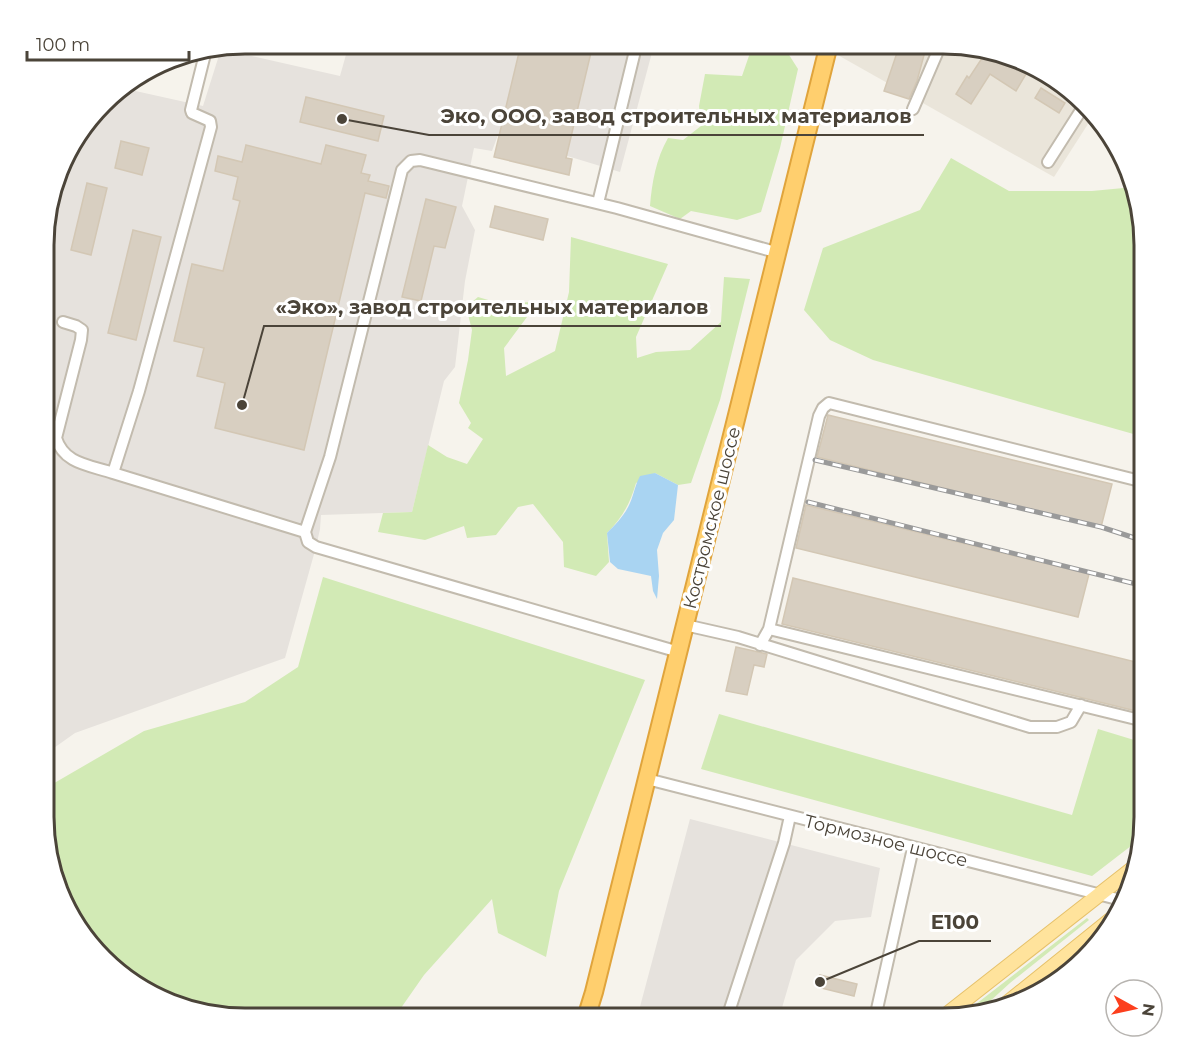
<svg xmlns="http://www.w3.org/2000/svg" width="1188" height="1062" font-family="Montserrat,sans-serif">
<rect width="100%" height="100%" fill="#f6f3ec"/>
<path fill="#eae5da" d="M839 44H957L1030 64 1095 113 1054 177 836 54Z"/>
<path fill="#e6e2dd" d="M349 44 654 45 620 172 498 135 492 151 474 148 462 206 475 230 465 281 455 367 444 381 412 512 321 515 320 529 316 547 285 658 75 733 44 755 47 206 70 144 112 93 122 88 203 106 221 49 340 76Z
M690 819 880 868 871 917 835 921 796 960 779 1018H637Z"/>
<path fill="#d2eab5" d="M784 47 798 69 780 148 761 212 737 220 691 211 680 219 650 206C652 182 656 159 668 138L683 140 701 126 699 106 705 74 742 76 751 50Z
M951 158 1009 191H1092L1134 187 1144 231V437L873 360 830 340 804 310 823 248 920 210Z
M571 237 668 264 636 337 637 358 656 352 690 350 721 322 724 277 750 279 720 400 691 483 678 485 655 473 636 483C630 504 622 518 607 533L609 562 596 576 564 567 563 542 533 504 518 507 496 535 467 538 464 526 425 540 378 532 383 513 412 512 428 445 447 457 467 464 483 439 468 428 471 423 459 403 468 360 472 330 466 307 478 297 502 304 531 302 527 317 504 348 506 376 555 351 569 292Z
M323 577 645 680 559 891 546 957 498 933 492 899 424 975 394 1018H244L167 1003 94 950 59 894 44 830V789L144 731 245 702 298 667Z
M719 714 1072 815 1098 729 1144 743V818L1140 839 1092 876 701 769Z
M1087 918 1089 920 1010 983 977 1013 958 1018Z"/>
<path fill="#a9d4f2" d="M655 473 678 485 674 520 663 533 657 550 659 576 657 599 653 591 651 576 618 569 610 562 607 533C616 524 625 515 630 503 634 494 635 485 640 476Z"/>
<path fill="#d8cfc1" stroke="#d3c7b4" stroke-width="1.5" d="M521 44H593L566 158 572 159 569 175 494 157Z
M900 44H927L917 81 909 99 884 91Z
M986 52 995 54 1026 74 1016 91 990 74 971 104 956 94 967 76 969 78Z
M1041 88 1065 103 1059 113 1035 98Z
M306 97 384 116 378 141 300 122Z
M121 141 149 148 142 175 115 168Z
M246 145 321 164 326 145 366 155 361 173 370 175 368 181 389 186 386 198 365 193 304 450 215 428 225 383 197 376 204 348 174 341 192 264 223 271 240 201 233 199 238 177 215 171 218 156 242 162Z
M87 183 107 188 91 255 71 250Z
M426 199 456 207 445 248 434 246 421 301 402 297Z
M495 206 548 219 543 240 490 227Z
M133 230 161 237 136 340 108 333Z
M828 415 1112 484 1101 527 817 457Z
M806 505 1089 574 1078 617 796 548Z
M793 578 1144 664V713L782 624Z
M736 647 767 654 764 667 754 665 747 695 726 691Z
M820 975 857 984 854 996 817 987Z"/>
<g fill="none" stroke-linecap="round" stroke-linejoin="round">
<defs>
<path id="minor" d="M913 109 941 44
M1048 162 1085 104
M598 203 634 55
M63 322 76 326 82 330 81 340 56 438C64 464 89 465 113 473L139 391 211 127 210 121 192 113 191 110 206 50
M113 473 305 532
M685 625 738 637 1030 727H1057L1071 722 1081 705
M769 629 1144 721
M760 645 769 629 819 416 823 408 829 403 1144 482
M679 652 316 547 308 542 305 532 330 457 402 170 411 161 420 160 617 208 779 253
M647 779 1125 901
M727 1018 784 843 790 816
M875 1018 913 848"/>
<path id="major" d="M1001 1008 1119 913
M942 1018 1132 869"/>
<path id="highway" d="M586 1018 594 992 829 44"/>
</defs>
<use href="#minor" stroke="#c2bbae" stroke-width="14"/>
<use href="#major" stroke="#e6c16a" stroke-width="16"/>
<use href="#highway" stroke="#e0a43c" stroke-width="20"/>
<path stroke="#c4b79f" stroke-width="2" stroke-dasharray="3 3" stroke-linecap="butt" d="M807 51 808 44"/>
<use href="#minor" stroke="#fff" stroke-width="10"/>
<use href="#major" stroke="#ffe39c" stroke-width="14"/>
<use href="#highway" stroke="#ffcf6e" stroke-width="16"/>
<defs>
<path id="rail" d="M815 460 1101 527 1144 541
M808 502 1144 586"/>
</defs>
<use href="#rail" stroke="#9a9a9a" stroke-width="5"/>
<use href="#rail" stroke="#fff" stroke-width="3" stroke-dasharray="9" stroke-linecap="butt"/>
</g>
<g text-anchor="middle" dominant-baseline="central" stroke-width="6" stroke-linejoin="round" paint-order="stroke">
<g font-size="18" fill="#4b4439" stroke="#fff">
<text transform="translate(712 518) rotate(-76)">Костромское шоссе</text>
<text transform="translate(886 841) rotate(14)">Тормозное шоссе</text>
</g>
</g>
<path d="M0 0H1188V1062H0ZM245 54H943A191 191 0 0 1 1134 245V817A191 191 0 0 1 943 1008H245A191 191 0 0 1 54 817V245A191 191 0 0 1 245 54Z" fill="#fff" fill-rule="evenodd"/>
<path fill="none" stroke="#4b4439" stroke-width="3" d="M245 54H943A191 191 0 0 1 1134 245V817A191 191 0 0 1 943 1008H245A191 191 0 0 1 54 817V245A191 191 0 0 1 245 54Z"/>
<path fill="none" stroke="#4b4439" stroke-width="2" d="M342 119L429 135H924M242 405L264 326H721M820 982L919 941H991"/>
<g fill="#4b4439" stroke="#fff" stroke-width="2">
<circle cx="342" cy="119" r="6"/>
<circle cx="242" cy="405" r="6"/>
<circle cx="820" cy="982" r="6"/>
</g>
<g font-size="20" text-anchor="middle" font-weight="bold" fill="#4b4439" stroke="#fff" stroke-width="6" stroke-linejoin="round" paint-order="stroke">
<text x="676" y="123">Эко, ООО, завод строительных материалов</text>
<text x="492" y="314">«Эко», завод строительных материалов</text>
<text x="955" y="929">E100</text>
</g>
<g transform="translate(1134 1008) rotate(98)"><circle r="28" fill="#ffffff" stroke="#b7b4b0" stroke-width="1.5"/>
<path d="M0-4.5L10 22L0 15L-10 22Z" fill="#fc3f1d"/>
<text y="-9" font-size="16" font-weight="bold" text-anchor="middle" fill="#4b4439">N</text>
</g>
<path d="M27 51v9h162v-9" fill="none" stroke="#4b4439" stroke-width="3"/>
<text x="36" y="51" font-size="18" fill="#4b4439" stroke="#ffffff" stroke-width="4.5" paint-order="stroke">100 m</text>
</svg>
